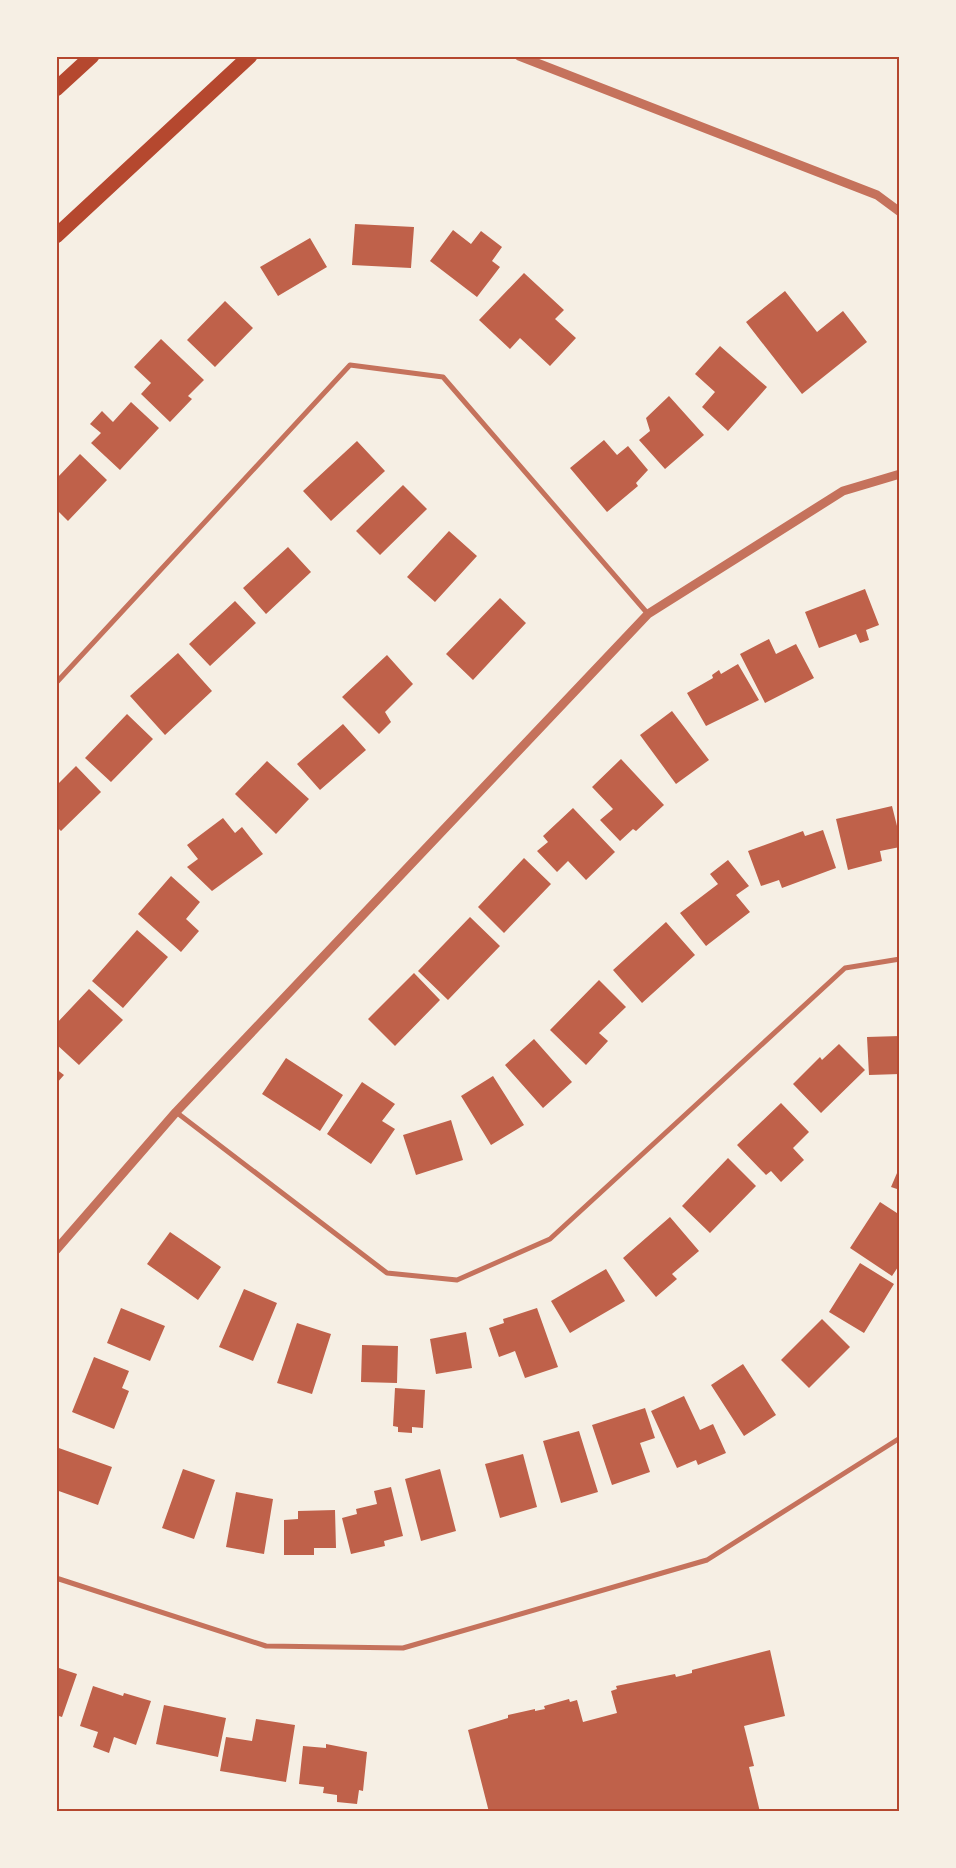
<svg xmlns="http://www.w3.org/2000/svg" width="956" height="1868" font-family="Poppins,sans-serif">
<rect width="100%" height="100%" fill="#f6efe4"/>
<path fill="#bf614a" d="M355 224 414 227 411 268 352 265Z
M453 230 471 244 481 231 502 247 492 261 500 267 477 297 430 261Z
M310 238 327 267 278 296 260 267Z
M524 273 564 310 555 319 576 338 550 366 520 338 510 349 479 320Z
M785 291 817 332 843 311 867 342 802 394 746 322Z
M225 301 253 328 215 367 187 340Z
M161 339 204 380 188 396 192 399 170 422 141 394 151 383 134 367Z
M720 346 767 387 728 431 702 407 715 392 695 374Z
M669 396 704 435 665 469 639 440 650 431 646 418Z
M131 402 159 428 120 470 91 443 101 433 90 424 102 411 113 422Z
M604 440 617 455 628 446 648 470 636 483 638 486 607 512 570 468Z
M357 441 385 471 331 521 303 491Z
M80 454 107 480 68 521 56 509V477L57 478Z
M403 485 427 509 380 555 356 531Z
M449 531 477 556 435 602 407 577Z
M288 547 311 572 266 614 243 588Z
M865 589 879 625 866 630 869 640 860 643 856 634 819 648 805 612Z
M500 598 526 623 473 680 446 654Z
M235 601 256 623 210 666 189 644Z
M769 639 776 654 796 644 814 678 765 703 740 654Z
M178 653 212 691 165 735 130 696Z
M387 655 413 684 385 712 391 722 379 734 342 697Z
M738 664 759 700 706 726 687 693 713 678 712 675 719 670 721 674Z
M672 711 709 760 676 784 640 735Z
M127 714 153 739 111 782 85 758Z
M343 724 366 750 320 790 297 764Z
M621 759 664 805 636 831 633 829 620 841 600 820 613 809 592 787Z
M267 761 309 799 276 834 235 794Z
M76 766 101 792 61 831 56 826V786Z
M892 806 900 838V847L880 851 882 861 848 870 836 819Z
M573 808 615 852 586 880 568 861 557 872 537 851 548 842 543 836Z
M223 818 235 833 242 827 263 854 212 891 187 867 198 859 187 845Z
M823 830 836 868 782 888 779 880 761 886 748 851 803 831 805 836Z
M524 858 551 884 504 933 478 907Z
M728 860 749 886 736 895 750 912 706 946 680 913 718 884 710 874Z
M171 876 200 902 186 919 199 931 181 952 138 914Z
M470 917 500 946 448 1000 418 971Z
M666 922 695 955 642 1003 613 970Z
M137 930 168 957 123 1008 92 981Z
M414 973 440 1000 395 1046 368 1019Z
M599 980 626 1007 599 1033 608 1041 586 1065 550 1030Z
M89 989 123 1020 79 1065 56 1044V1024Z
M900 1036V1074L869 1075 867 1037Z
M534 1039 572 1082 543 1108 505 1065Z
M839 1044 865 1070 821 1113 793 1084 820 1057 822 1060Z
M286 1058 343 1095 320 1131 262 1094Z
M56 1069 64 1075 56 1084Z
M493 1076 524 1125 491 1145 461 1096Z
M362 1082 395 1104 382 1121 395 1129 371 1164 327 1134Z
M781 1103 809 1132 793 1148 804 1160 781 1182 771 1171 766 1175 737 1145Z
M451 1120 463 1160 416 1175 403 1135Z
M728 1158 756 1186 710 1233 682 1206Z
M900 1166V1190L891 1187Z
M880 1202 900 1215V1264L892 1276 850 1248Z
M670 1217 699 1251 672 1274 677 1279 656 1297 623 1258Z
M170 1232 221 1267 198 1300 147 1264Z
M860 1263 894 1284 864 1333 829 1312Z
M606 1269 625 1301 570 1333 551 1301Z
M244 1289 277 1303 253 1361 219 1347Z
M121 1308 165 1326 150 1361 107 1343Z
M537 1308 558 1367 525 1378 515 1351 499 1357 489 1328 504 1323 503 1319Z
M822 1319 850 1347 809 1388 781 1360Z
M297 1323 331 1334 312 1394 277 1383Z
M466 1332 472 1368 436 1374 430 1339Z
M362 1345 398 1346 397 1383 361 1382Z
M94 1357 129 1371 122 1388 129 1391 114 1429 72 1412Z
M743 1364 776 1415 744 1436 711 1385Z
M395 1388 425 1390 423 1428 412 1427V1433L398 1432V1427L393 1426Z
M684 1396 700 1430 713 1424 726 1453 698 1465 696 1460 677 1468 651 1411Z
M645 1408 655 1438 640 1443 650 1472 612 1485 592 1425Z
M579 1431 598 1492 561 1503 543 1441Z
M56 1447 112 1467 98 1505 56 1490Z
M523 1454 537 1507 500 1518 485 1464Z
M183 1469 215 1480 194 1539 162 1528Z
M440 1469 456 1531 421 1541 405 1479Z
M391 1487 403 1536 384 1541 385 1546 351 1554 342 1518 357 1514 356 1509 377 1504 374 1491Z
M236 1492 273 1499 264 1554 226 1547Z
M335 1510 336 1548H314V1555H284V1520L298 1519V1511Z
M770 1650 785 1716 744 1726 754 1766 749 1767 760 1812H489L468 1730 508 1718V1715L535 1709V1711L545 1709 544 1706 569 1699 570 1702 577 1700 583 1722 617 1713 611 1691 617 1689 616 1686 675 1674 676 1677 692 1673V1670Z
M56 1667 77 1674 62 1717 56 1715Z
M93 1686 123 1696 124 1693 151 1701 136 1745 114 1737 109 1753 93 1747 98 1732 80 1726Z
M164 1705 226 1718 218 1757 156 1744Z
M256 1719 295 1725 286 1782 220 1771 226 1737 252 1741Z
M326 1744 367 1752 363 1791 359 1790 357 1804 337 1802V1795L323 1793 324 1787 299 1784 303 1746 326 1748Z"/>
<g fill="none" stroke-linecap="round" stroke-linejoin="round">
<path stroke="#c5725c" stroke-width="5" d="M56 683 350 365 443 377 648 614
M176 1112 387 1273 457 1280 550 1239 845 968 900 959
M56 1578 266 1646 403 1648 707 1560 900 1438"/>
<path stroke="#c5725c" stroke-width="9" d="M519 56 877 195 900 212
M56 1250 176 1112 648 614 843 491 900 474"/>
<path stroke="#b5482f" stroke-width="15" d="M56 89 92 56
M56 236 250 56"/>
</g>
<rect width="956" height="1868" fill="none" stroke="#f6efe4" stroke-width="115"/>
<rect x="58" y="58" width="840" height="1752" fill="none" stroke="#b5482f" stroke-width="2"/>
</svg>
